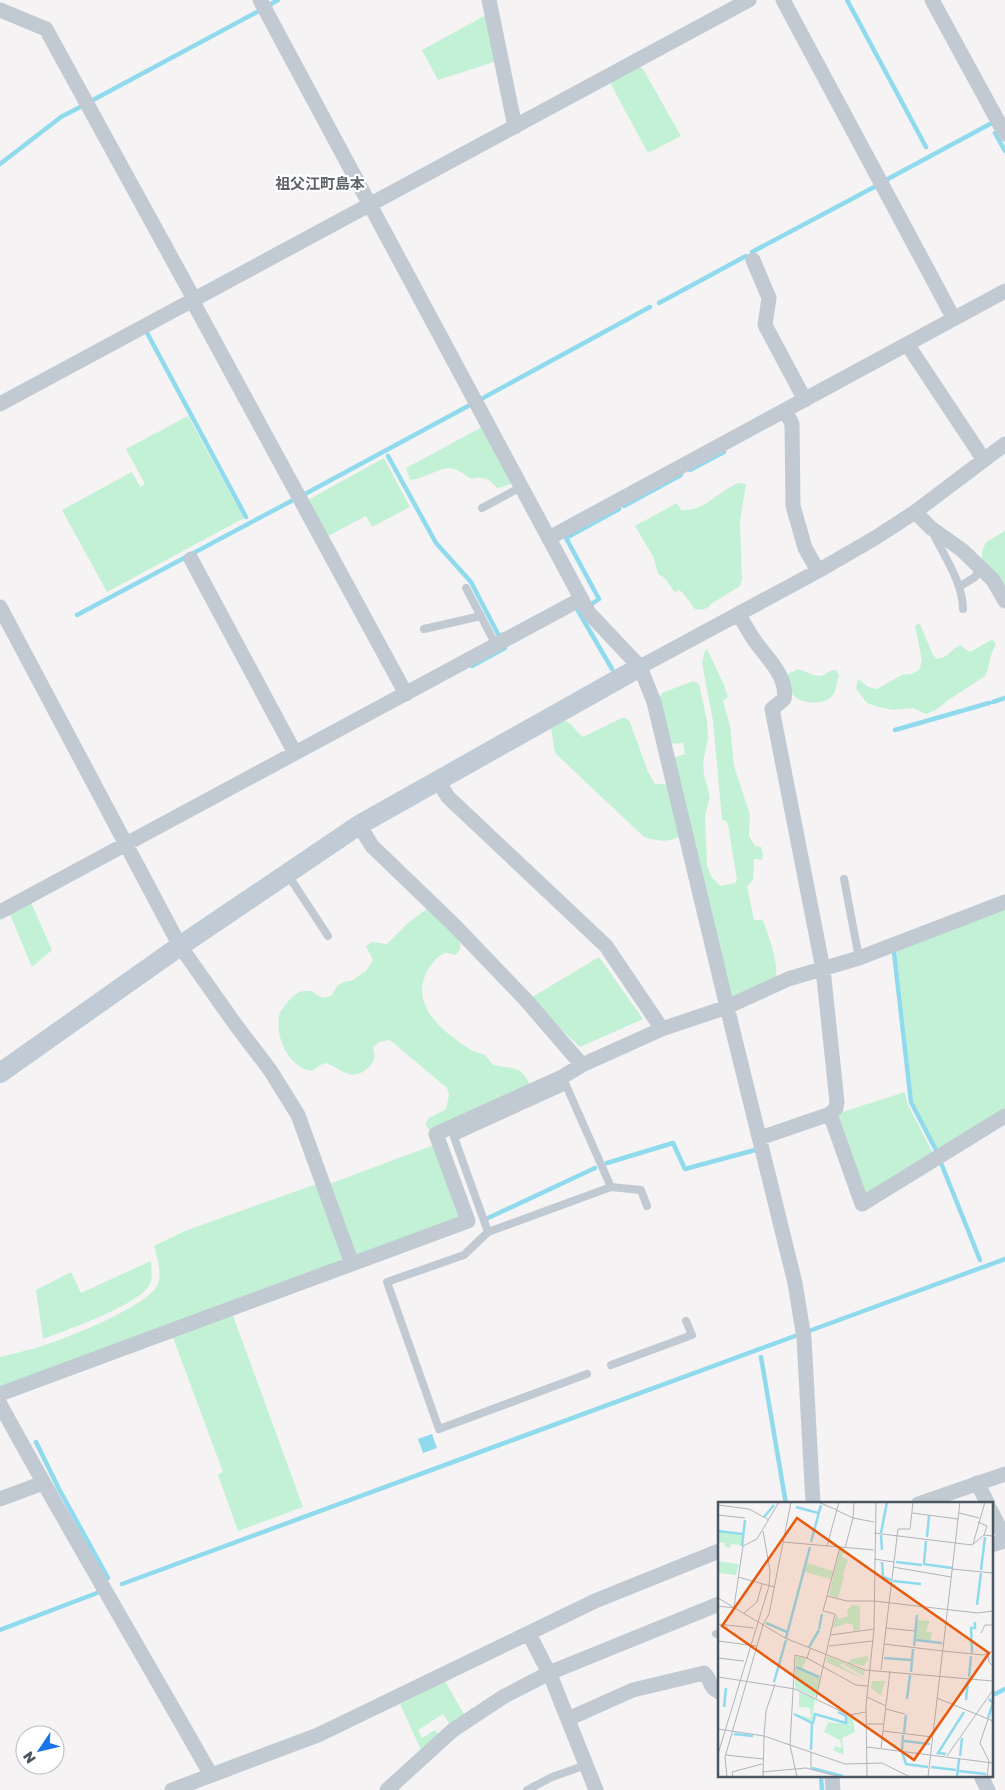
<svg xmlns="http://www.w3.org/2000/svg" width="1005" height="1790" font-family="'Golos Text','Noto Sans JP',sans-serif">
<rect width="100%" height="100%" fill="#f5f3f3"/>
<path fill="#c3f1d5" d="M486 15 497 61 438 80 422 50Z
M638 66 643 69 681 136 648 153 609 81Z
M188 416 244 518 107 592 62 510 132 472 140 487 145 484 126 449Z
M482 427 512 483 503 487 497 488C488 478 484 476 471 479 465 475 457 468 449 468 439 468 423 479 410 480L406 468Z
M384 458 410 507 372 527 366 516 326 537 306 501Z
M739 483 746 484 740 521 742 580 740 586 711 604 709 607 702 610 695 609 682 592 679 590 675 592C669 586 667 577 658 574L654 558 635 526 677 503 681 510C706 512 718 490 739 483Z
M1005 531V589L982 560V551L986 542Z
M920 624 933 655 937 659C948 658 951 649 960 645L970 652 991 640 994 641 996 645C988 656 991 666 985 676L947 701 936 710 926 714 913 708 893 710 878 707 867 703 856 689 858 679 868 687 877 689 902 675 911 674 919 670 922 661 915 625Z
M707 649 724 685 728 697 723 701 730 726 734 766 750 815 749 836 755 846 761 847 763 854 762 860 754 859 753 880 747 886 754 920H763C769 938 778 960 776 978L734 999 731 995 673 758 685 754 683 743 670 744 659 698 662 693 693 681 699 684 707 721 708 738 703 762 704 775 710 797 705 815 707 865 711 876 718 884 721 886 735 883 737 880 728 825 726 821 722 820 713 721 702 663 705 651Z
M798 669C805 671 813 676 820 676 826 675 830 669 836 670L839 676C837 681 836 690 833 695 822 710 780 703 788 674Z
M622 718H626L630 722 648 772 655 784H664L669 787 681 836C668 843 657 841 644 837L555 753 551 728 558 723 566 721C575 726 576 732 583 737Z
M30 900 52 950 32 967 9 912Z
M1005 907V1108L938 1150 913 1101 896 948Z
M427 909C435 916 459 934 460 945 461 950 458 953 455 955 446 951 442 953 435 960 409 990 426 1018 454 1038 464 1045 472 1053 484 1054L493 1065C511 1069 522 1065 530 1085L429 1130 425 1124 429 1118 446 1109 449 1095 447 1088 390 1040 379 1042 373 1047C374 1052 375 1055 374 1059 371 1069 358 1077 348 1074 341 1071 334 1066 326 1063L320 1065 312 1071C289 1068 275 1038 279 1016 280 1010 293 995 299 992 302 991 307 991 311 991L322 998 331 996 338 985 344 982 351 981 366 971 373 960 366 946 372 942 387 944 408 923Z
M599 957 643 1019 580 1047 529 999Z
M905 1092 907 1103 933 1153 867 1194 864 1193 836 1114Z
M434 1145 459 1218 356 1257 329 1184Z
M319 1183 345 1260 0 1388V1357C15 1353 30 1350 45 1345 69 1337 149 1306 158 1284 162 1273 157 1257 154 1246L185 1231Z
M151 1261C151 1269 154 1280 148 1287 135 1306 67 1330 43 1339L36 1290 71 1272 81 1293Z
M232 1313 303 1507 238 1531 218 1475 223 1472 172 1335Z
M445 1681 465 1716 451 1726 443 1714 418 1730 422 1738 435 1730 439 1735 421 1750 400 1704Z"/>
<path fill="#90daee" d="M432 1434 437 1448 423 1453 418 1439Z"/>
<g fill="none" stroke-linecap="round" stroke-linejoin="round">
<path stroke="#90daee" stroke-width="4.5" d="M847 0 926 147
M271 4 278 0
M93 100 257 12
M995 133 1005 151
M0 164 61 117 84 105
M886 180 990 124
M752 252 878 185
M659 303 746 256
M146 331 246 517
M483 398 650 307
M388 456 436 543 471 582 499 636 504 634
M690 470 724 452
M305 494 470 405
M624 506 681 475
M593 603 599 599 566 538 619 509
M577 609 612 669
M77 615 295 499
M472 666 505 648
M993 702 1005 698
M895 730 989 703
M894 952 911 1102 936 1150
M607 1163 673 1143 685 1169 755 1150
M941 1163 980 1260
M488 1218 595 1168
M809 1331 1005 1259
M761 1357 786 1504
M36 1442 59 1489 108 1578
M122 1584 795 1336
M0 1630 97 1593
M991 1696 1005 1689
M821 1776 822 1790"/>
<path stroke="#c1cad2" stroke-width="8" d="M482 508 521 487
M933 533C944 556 963 583 963 609
M959 587 975 577 980 567
M466 588 496 645
M424 629 481 616
M288 875 328 936
M844 879 859 958
M565 1083 611 1187
M488 1232 454 1137 566 1086
M611 1365 692 1335 686 1321
M587 1374 439 1429 387 1282 464 1255 488 1232 611 1187 641 1190 647 1206
M716 1634 719 1633
M527 1790 552 1777 586 1765"/>
<path stroke="#c1cad2" stroke-width="15" d="M260 0 589 613 640 667 654 702 727 1007 795 1283 804 1338 813 1504
M489 0 515 127
M783 0 954 319
M932 0 1005 134
M0 10 46 29 194 299
M753 260 769 298 765 325 805 400
M192 300 406 694
M907 344 984 460
M0 404 749 0
M785 410 792 424 793 506 805 548 818 571
M915 512 931 528 962 550 993 580 1005 601
M549 538 1005 291
M191 559 295 753
M0 607 180 946 235 1024 270 1070 298 1115 352 1264
M738 614C745 624 750 635 757 644 769 660 788 678 784 699L772 709 823 969 837 1102 836 1108 830 1114
M640 667 818 571 875 538 915 512 1005 444
M438 781 448 797 606 946 662 1029
M359 825 372 846 455 926 525 999 582 1065
M0 912 581 599
M760 1138 830 1114 862 1204 1005 1116
M0 1394 468 1221 436 1134 562 1077 582 1065 662 1029 727 1007 788 979 859 958 1005 902
M0 1404C68 1529 141 1651 211 1775
M977 1483 988 1504
M0 1499 43 1483
M918 1504 1005 1474
M991 1511 1005 1538
M991 1545 1005 1541
M529 1634 551 1677 596 1790
M568 1719 633 1690 704 1673C711 1679 709 1688 719 1692
M832 1776 833 1790
M981 1776 988 1790
M172 1790 318 1735 595 1601 719 1551
M387 1790 453 1730 503 1697 549 1673 719 1604"/>
<path stroke="#c1cbd6" stroke-width="20" d="M0 1073 180 946 359 825 640 667"/>
</g>
<g text-anchor="middle" dominant-baseline="central" stroke-width="4.5" stroke-linejoin="round" paint-order="stroke">
<g font-size="15" font-weight="bold" fill="#5f6368" stroke="#fff">
<text x="320" y="183">祖父江町島本</text>
</g>
</g>
<g transform="translate(718 1502)">
<rect width="275" height="275" fill="#f5f3f3"/>
<path d="M0 30 24 33 23 43 13 42 12 46 7 45V41L0 40ZM122 46 127 47 122 60 124 55 130 58 125 72 121 70 126 74 120 96 111 93ZM0 59 21 62 18 73 0 71ZM89 61 115 69 113 77 87 70ZM134 103 142 104V128L135 129V123L130 121 115 126 118 112 121 117 130 114 129 108ZM200 118 212 119 208 130H214L212 140 197 138ZM78 154 89 157 84 166 102 176 97 195 77 186V165H83L78 164ZM109 154 147 169 145 174 125 162 121 163 148 178 108 160ZM149 154 151 157 146 164 130 161 133 157ZM154 179H167L163 194 153 186ZM81 190 97 197 94 220 77 212 92 216 93 214 92 206 81 205ZM128 213 139 216 135 219 137 230 124 236 126 253 115 248 117 244 124 246 122 238 106 230 110 220 127 222Z" fill="#c3f1d5"/>
<path fill="none" stroke="#90daee" stroke-width="2.5" d="M78 5 100 11M46 15 56 3M0 29 24 32M163 31 169 0M163 33 164 48M209 35 211 14M93 40 103 3M24 44 27 18M164 60 165 75 173 78M178 60 204 63M206 61 208 39M205 62 234 66M263 68 267 35M175 79 203 82M259 103 263 71M48 121 69 130M101 127 104 112M68 136 92 45M197 138 224 141M196 144 199 113M91 145 101 128M254 151 253 126H257V120M166 156 193 158M78 165 101 175M193 170 195 147M251 175 253 154M56 180 68 138M189 197 192 173M248 198 250 179M6 205 8 186M76 212 94 221M270 216 275 201 271 197M95 221 97 212 128 221V214L120 210M186 231 188 213M16 232 35 234M186 239 212 242M93 248 94 221M184 248 185 233M184 250 188 262 210 265M228 252 220 251 246 210M242 254 244 236M213 265 238 268M94 266 125 274M241 269 268 272M239 275 241 257"/>
<path fill="none" stroke="#b1b4b9" stroke-width="1" d="M100 0 119 8M0 3 31 7 51 18M118 8 135 16 156 20M194 11 240 17M241 11 261 16M0 13 27 16M135 16 136 0M260 20 269 24 266 33M156 31 254 43 266 33 275 34M65 40 156 48M255 42 267 0M109 44 121 0M127 46 135 16M156 57 176 60M175 65 233 75M234 67 275 71V104M20 75 56 85M109 94 129 99H156L259 111 275 109M0 96 67 136 147 168 275 179M0 104 17 106M16 105 25 44 39 37 61 0M26 111 39 100 44 82M0 122 36 126M168 126 197 129M263 131 267 123H275M113 133 156 127M0 139 39 144M166 142 225 149M111 144 155 139M225 149 265 153 275 149M270 150 271 160 275 164M0 156 26 159M89 156 138 183 150 184M163 168 180 27H192L195 0M0 175 77 187 131 213 148 210M149 195 168 204M98 196 117 112 105 109 122 45M219 196 275 219M168 207 187 212M148 222H166M0 227 46 234 127 262 164 261 192 275M165 229 214 235M46 234 48 209 57 182M149 245 275 261M163 246 172 169M0 252 51 84 52 69 45 29M8 253 45 257M229 254 275 188M93 267V250M44 270 88 266 123 275M9 275 7 255 45 123 51 112 73 0M15 275 14 270 44 262M45 275 46 234M79 275 72 243 77 153 89 156 92 147M149 275 148 204 156 127 158 0M210 275 242 0M269 275 271 259 262 241 270 217"/>
<path fill="#e8590c" fill-opacity="0.15" stroke="#e8590c" stroke-width="2.5" d="M79 16 271 151 196 258 4 124Z"/>
<rect width="275" height="275" fill="none" stroke="#4a5661" stroke-width="2.5"/>
</g>
<g transform="translate(40 1750) rotate(235)"><circle r="24" fill="#ffffff" stroke="#b7bbc0"/>
<path d="M0-4L9 19L0 12L-9 19Z" fill="#1a73e8"/>
<text y="-8" font-size="14" font-weight="bold" text-anchor="middle" fill="#4a5661">N</text>
</g>
</svg>
